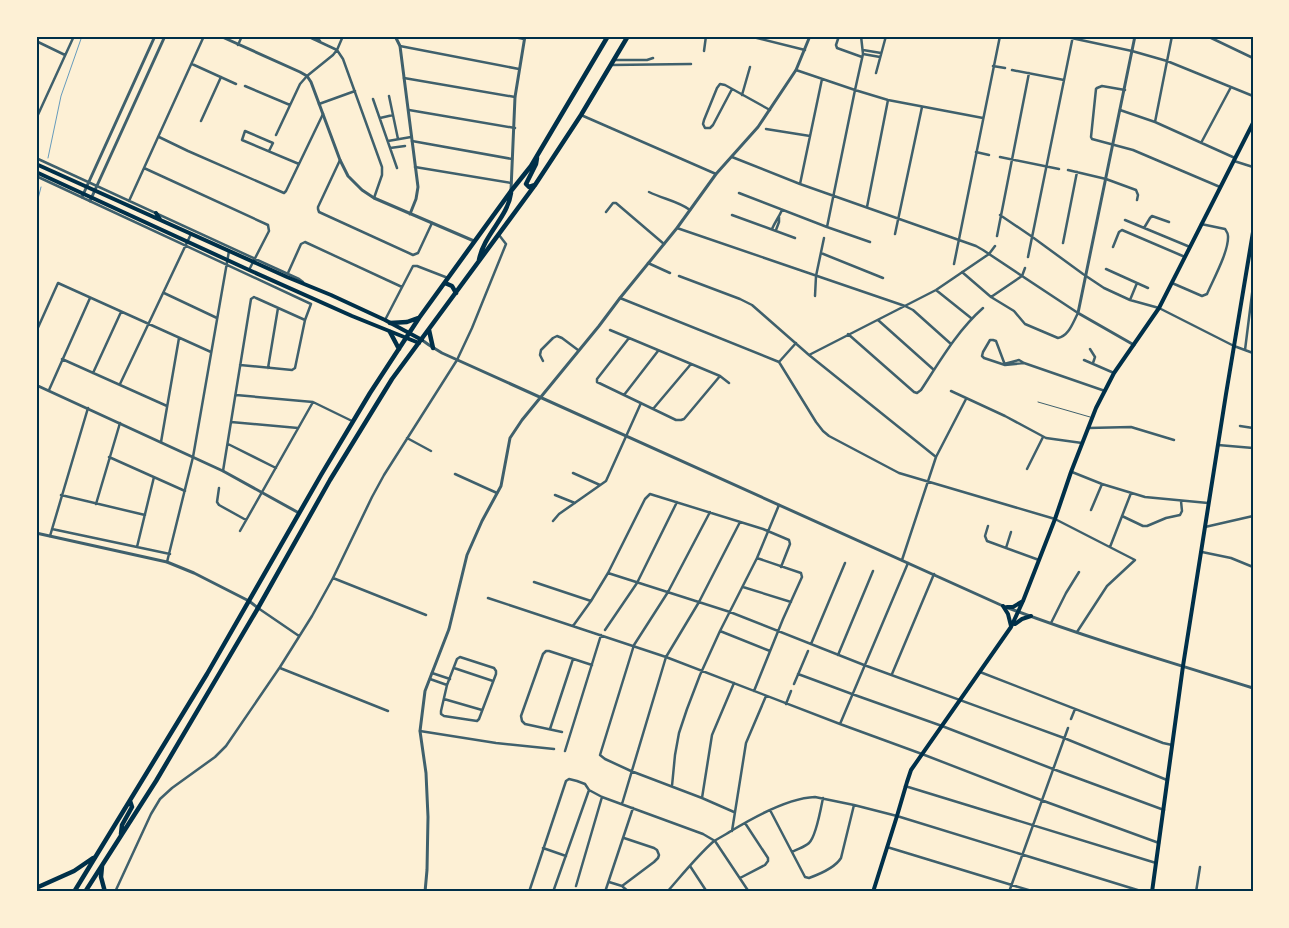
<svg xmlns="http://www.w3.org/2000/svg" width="1289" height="928" font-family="Roboto,sans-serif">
<rect width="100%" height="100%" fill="#fdf0d5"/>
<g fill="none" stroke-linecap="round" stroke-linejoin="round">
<path stroke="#669bbc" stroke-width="1" d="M48 158 61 96 82 36
M36 207 41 187"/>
<path stroke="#3f606c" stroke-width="1" d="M1038 402 1090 417"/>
<path stroke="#3f606c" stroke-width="2.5" d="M307 36 337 50 343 59 382 167V175L374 198
M316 36 320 41
M509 36 524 39
M749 36 805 50
M839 36 836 45 837 48 862 57
M1062 36 1132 51 1167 61 1253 96
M1207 36 1253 58
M36 37 37 36
M36 41 65 55
M238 45 242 36
M400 46 519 69
M863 50 881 53
M704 51 706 36
M863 54 880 57
M614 60H647L653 58
M192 64 236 84
M611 65 691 64
M993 66 1005 68
M796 70 855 90 888 100 983 118
M1012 70 1064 80
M876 73 886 36
M404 78 515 97
M245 86 290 105
M732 89 713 125 710 128H705L703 124 704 120 717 88 720 84 725 85 770 110
M1125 90 1102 86 1097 88 1096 89 1091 137 1092 139 1133 150 1220 187
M742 95 750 67
M389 96 398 139
M373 99 397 168
M319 104 355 91
M409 110 515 128
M1120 110 1155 122 1235 158
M581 115 716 174
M380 118 393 115
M36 119 74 36
M201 121 221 77
M1155 122 1172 36
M766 129 810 136
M276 135 300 84 307 76 333 55 337 50 343 36
M159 137 188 151 284 193 286 191 323 114
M388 141 411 137
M412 141 512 159
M1201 143 1231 87
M390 148 405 146
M269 151 273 143 245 131 242 140 299 164
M976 152 989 155
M732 157 800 184 976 246 983 250 1078 313C1073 322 1069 336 1058 338L1025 324 1014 311 991 297 962 272
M1000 157 1059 169
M36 158 299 279 303 282
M340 160 318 207V209L319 212 413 255 418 253 432 223
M1234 161 1253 167
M415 167 511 183
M144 168 268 225 269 231 249 270
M1068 170 1106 179 1136 190 1138 195 1137 200
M36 176 311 304
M800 184 822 79
M649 192C663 199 678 201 690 210
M739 193 827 227 870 242
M129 201 204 36
M867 207 888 100
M606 212 613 203H616L664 244
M732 215 795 238
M1000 215 1031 236 1083 274 1104 288 1130 300 1159 308 1234 346 1253 353
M1125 220 1190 247
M827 227 855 90 863 54 861 36
M677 228 905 306 913 310 951 344
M1144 228 1150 218 1152 216 1169 222
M772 229C775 222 779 217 782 210
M776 230 779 222V217
M895 234 922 107
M997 236 1029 73
M1063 243 1077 172
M1113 247 1119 232 1122 230 1185 257
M821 253 883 278
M1028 257 1073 36
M648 263 670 273
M954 264 1000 36
M1106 269 1148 288
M288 273 301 244 305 242 402 287
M679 276 740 299 752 305 809 355 936 457
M1172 283 1202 296 1207 294C1213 280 1229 251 1228 236 1228 233 1227 232 1225 229L1201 224
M936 290 971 318
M164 293 217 318
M815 296 816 276 824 238
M991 297 1022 276 1025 268
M620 298 779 362 816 422 823 431 829 436 899 473 1055 519 1135 560 1107 586 1077 632
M1130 300 1137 283
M385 320 413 266H417L448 278
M878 320 934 370
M610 330 720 376 729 383
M36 332 58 283 211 352
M848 334 914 392 917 393 921 390C940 361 957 331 983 308
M629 338 597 379V382L676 420H681L684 419 720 376
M1090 349 1095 357 1093 363
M1245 350 1253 286
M809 355 936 290 989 254 995 246
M62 359 167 406
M1084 360 1114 373
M543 361 540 355 541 350 553 338 557 336 562 338 578 350
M779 362 796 343
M1004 364 1019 360 1024 363 1105 391
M240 365 292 370 295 368 305 320 311 304
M1005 365 996 341 993 340H990L983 352 982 356 984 358 1005 365 1024 363
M268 368 278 308
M93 373 121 312
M120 384 191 234
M49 390 90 298
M951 391 1005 416 1046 438 1082 443
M236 395 313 402 352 421
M624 395 658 351
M653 409 691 364
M231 422 298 428
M1240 426 1253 428
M1088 428 1131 427 1174 440
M407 438 431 451
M161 442 179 338
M228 444 276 468
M1218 445 1253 448
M109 457 185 491
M1027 469 1043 437
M223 471 251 299 254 297 256 298 305 320
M1072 472 1102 484 1145 497 1208 503
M573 473 600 485
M455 474 497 493
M219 488 217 502 219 505 246 520
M61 495 145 515
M555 495 575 503
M96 504 120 423
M1091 510 1102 484
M710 512 668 592 634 645 600 755 605 759 631 771 702 798 734 812
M1122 516 1143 526H1147L1166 518 1180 515 1182 511 1181 501
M553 521 559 514 606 481 641 403
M988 526 985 536 987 541 1039 560
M1205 527 1253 516
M52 529 170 554
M240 531 313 402
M50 536 88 408
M137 547 154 477
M1110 547 1131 493
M1006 548 1011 532
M1202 552 1231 558 1253 567
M902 560 936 457 966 399
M167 562 193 457 229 251
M608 573 730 612 864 665 1064 738 1167 780
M333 578 426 615
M534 582 591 601
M743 587 791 602
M488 598 666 657 840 724 922 754 1041 800 1159 843
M258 608 299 636
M1051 623 1066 593 1079 572
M573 626 591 601 608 573 645 499 650 494 763 529 789 540 790 544 781 567
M605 630 637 583 677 502
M720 631 770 651
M811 644 845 563
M838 655 873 571
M460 657 494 668 496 671V674L479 719 477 721 444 716 441 714V711L447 685 457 659Z
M280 668 388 711
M454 668 493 681
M980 672 1163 743 1172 745
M432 673 450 679
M798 674 852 694 942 726 1053 769 1164 810
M892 674 934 574
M430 679 447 685
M794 684 808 651
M754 691 783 619 802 577 801 573 757 558
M444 699 482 710
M786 704 791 691
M1071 719 1075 709
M840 724 908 563
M550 729 573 659
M420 731 496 743 554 749
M562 732 525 724 522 721 521 716 543 654 546 651H549L592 665
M565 751 601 635
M672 786 675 755 679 733 687 709 700 675 720 631 757 558 779 505
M905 786 1156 863
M702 798 712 735 734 683
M622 804 666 657 699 602 740 522
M770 810 805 877 809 878C820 874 835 868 841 858L854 805
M732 831 746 743 766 696
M887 847 1035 892
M543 848 566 856
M792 852C797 849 805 847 809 843 816 837 821 808 823 798
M690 866 707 892
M740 878 765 865 768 861V858L745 823
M609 882 622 886 654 862 658 858 659 855 657 850 654 848 624 838
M576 886 602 797
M623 887 629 892
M115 892 151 814 160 799 172 788 215 757 226 746 280 667 312 616 333 578 372 497 384 475 457 360 472 328 506 244 499 235
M529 892 566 781 569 779 577 781 585 784 589 790 602 797 703 834 715 841 749 892
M553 892 589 790
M605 892 633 808
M667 892C682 875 697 856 714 841 719 838 725 835 731 831 754 817 788 798 815 797L854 805 897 816 1144 892
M1009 892 1068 728
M1196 892 1200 867"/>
<path stroke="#3f606c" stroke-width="3" d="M220 36 300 72 307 76 311 82 340 160 348 176 362 190 374 198 474 241
M395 36 400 46 418 187 416 199 410 214
M511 190 515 97 525 36
M82 197 155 36
M90 201 165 36
M422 340 429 345 442 353 1003 606C1084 637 1169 662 1253 688
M1134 345 1078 313 1135 36
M36 385 223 471 299 513
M36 533 167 562 194 573 249 601 258 608
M425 892 427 870 428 817 426 773 420 731 425 691 449 629 467 555 482 521 501 486 510 438 522 420 599 326 620 298 677 228 716 174 758 127 796 70 810 36"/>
<path stroke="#003049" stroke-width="4" d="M36 164 287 277 331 295 385 320 422 340
M36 172 249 270 352 316 419 343
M156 213 160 219
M1003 606 1008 614 1011 626
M1007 607H1013L1023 601
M1015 624 1022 619 1031 616
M873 892 897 816 907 782 911 770 1011 627 1023 601 1055 519 1071 472 1096 408 1114 373 1159 308 1253 123
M1152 892 1183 666 1226 394 1253 232"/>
<path stroke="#003049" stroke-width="4.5" d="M535 185 529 187 526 184 536 164 537 158
M479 260C484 234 508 217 511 193
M445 283 452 286 456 293
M390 323 407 322 418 318
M429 330 433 348
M390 332 399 349
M121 834 122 825 132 807 130 801
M102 866 101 877 105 892
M36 888 74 871 93 858
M74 892 207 674 321 475 370 393 419 318 511 191 531 166 608 36
M85 892 156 781 258 608 330 480 392 379 535 185 581 115 628 36"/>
</g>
<rect width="1289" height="928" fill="none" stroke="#fdf0d5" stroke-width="75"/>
<rect x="38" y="38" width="1214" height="852" fill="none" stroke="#003049" stroke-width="2"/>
</svg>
